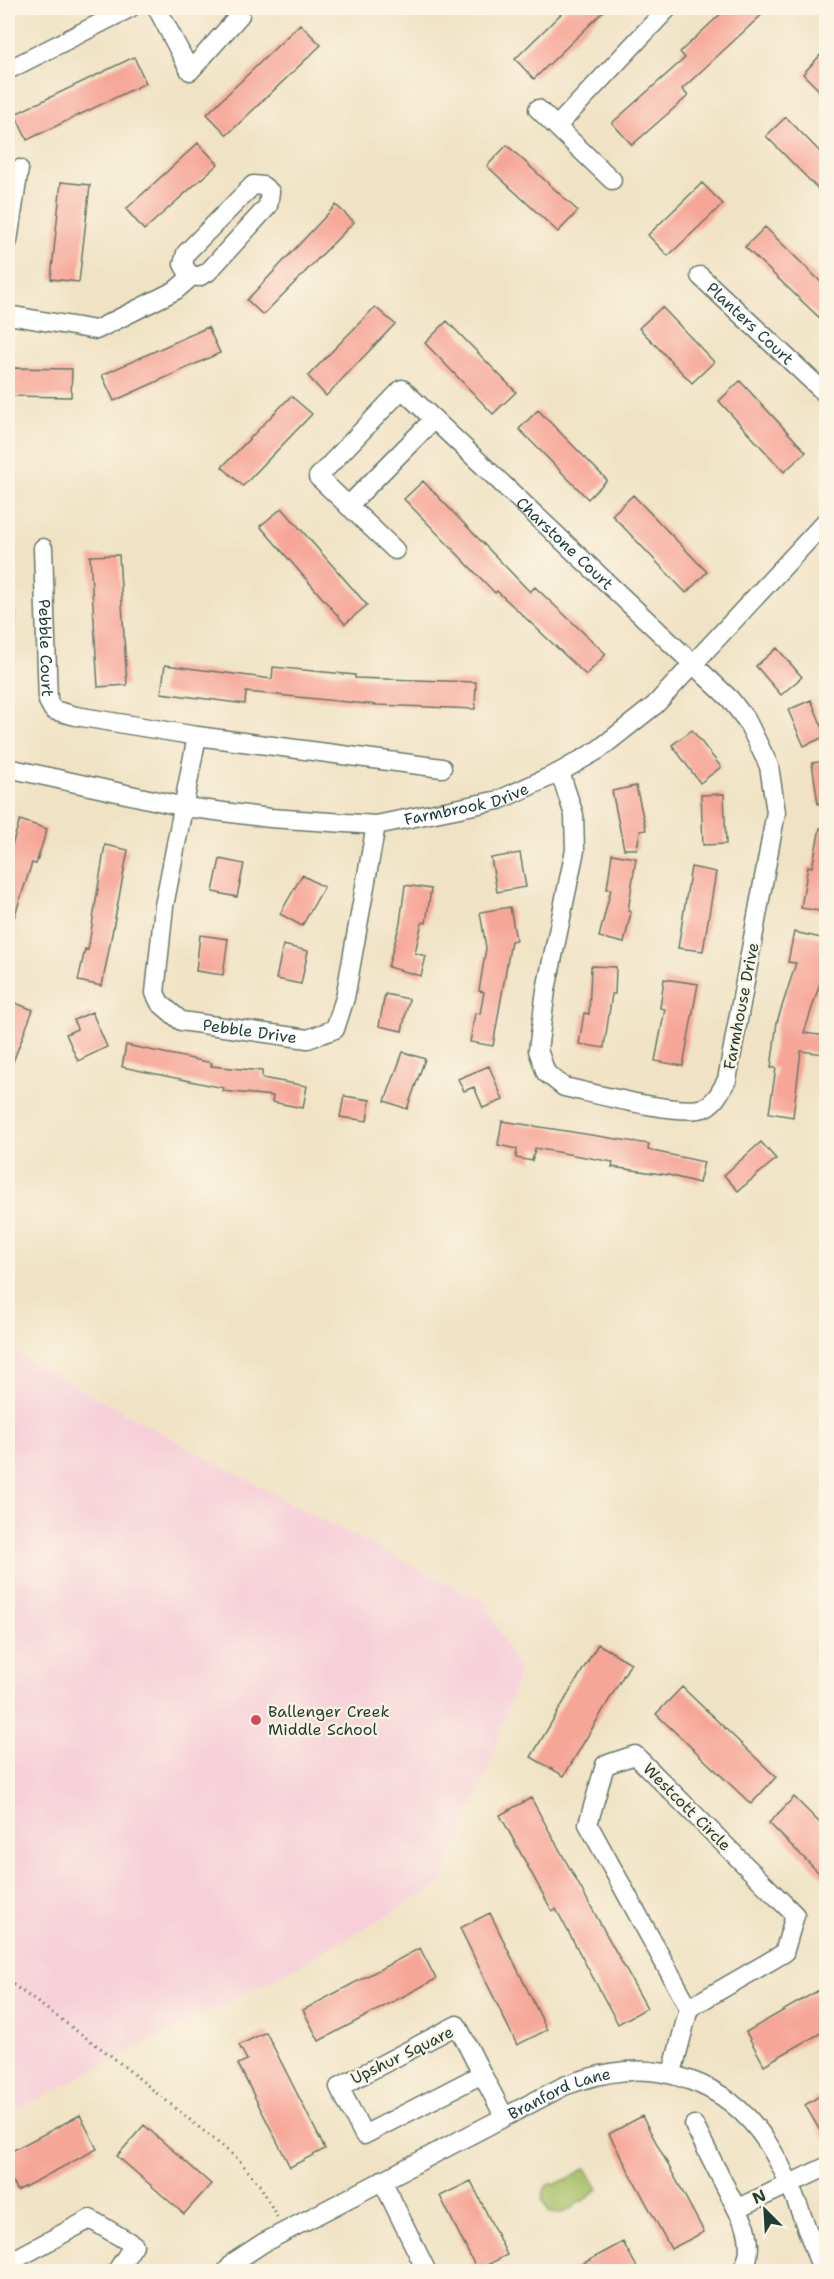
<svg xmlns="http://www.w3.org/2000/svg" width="834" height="2279" font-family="'Shantell Sans',sans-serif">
<rect width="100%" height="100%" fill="#fcf5e5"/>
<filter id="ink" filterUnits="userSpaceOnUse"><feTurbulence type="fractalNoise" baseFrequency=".0167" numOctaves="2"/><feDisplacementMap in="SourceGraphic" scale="12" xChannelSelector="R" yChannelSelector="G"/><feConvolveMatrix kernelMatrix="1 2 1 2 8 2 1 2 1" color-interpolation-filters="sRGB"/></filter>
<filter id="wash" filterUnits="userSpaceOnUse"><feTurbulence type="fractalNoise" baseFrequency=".008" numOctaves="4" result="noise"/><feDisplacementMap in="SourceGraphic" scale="24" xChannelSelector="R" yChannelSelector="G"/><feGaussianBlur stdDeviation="1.35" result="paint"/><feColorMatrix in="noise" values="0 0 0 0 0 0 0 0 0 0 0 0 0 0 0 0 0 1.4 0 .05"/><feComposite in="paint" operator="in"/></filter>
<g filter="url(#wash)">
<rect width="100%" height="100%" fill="#f0e3c5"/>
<path fill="#f6cfd9" d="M8 1349 299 1508 485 1602 519 1672 489 1767 441 1884 281 1975 8 2114Z"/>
<path fill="#a4bf65" stroke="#627e4c" stroke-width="1.5" d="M12 565 14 628H8V566Z
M586 2168 598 2189 583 2201H579C570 2211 564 2215 550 2213L542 2199C546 2178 550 2187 565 2180 572 2177 579 2171 586 2168Z"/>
<g id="blocks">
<path fill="#f6a698" d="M567 8H607L534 79 515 59Z
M727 8H769L682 89 688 96 632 145 612 123 685 58 680 52Z
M300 24 321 45 227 135 207 114Z
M826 49V97L803 74Z
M134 57 146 83 27 140 15 114Z
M786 117 826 158V197L766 136Z
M198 143 218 164 144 230 126 209Z
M507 145 578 211 558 232 487 166Z
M61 182 90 185 79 282 51 279Z
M702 183 723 204 668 256 648 235Z
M336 205 354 222 263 315 247 300Z
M765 227 826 287V324L745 247Z
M375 307 395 324 326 396 308 376Z
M662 307 714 362 692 383 639 328Z
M447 321 516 392 493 414 425 343Z
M208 327 220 353 114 401 102 375Z
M8 368 72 369 71 397 8 396Z
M740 381 806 452 784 472 719 401Z
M291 396 312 414 243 486 222 467Z
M538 410 607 480 588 499 519 429Z
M423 481 530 592 535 587 606 654 586 675 497 591 495 593 404 499Z
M633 495 707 572 686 593 612 515Z
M282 508 367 605 345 624 260 526Z
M119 555 127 685 98 687 90 556Z
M777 648 802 677 781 695 756 666Z
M165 665 272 679 273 667 355 675V678L476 682 475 709 377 705 246 692 245 704 161 693Z
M811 700 826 736 804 746 788 710Z
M692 730 721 767 700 783 672 745Z
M826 761V804H818L812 763Z
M636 786 646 830 640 831 637 849H624L612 791Z
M724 794 726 844 703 845 701 795Z
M20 820 47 829 36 864 32 863 10 930 8 929V857Z
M820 828H826V912L801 908 808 866 812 867Z
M105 845 128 850 102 986 78 981 85 949 88 950Z
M520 853 526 887 497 892 491 858Z
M612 854 636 858 628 911 631 912 624 943 599 937 611 889H607Z
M220 859 244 864 237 897 213 892Z
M691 867 716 872 703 951 678 948Z
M302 875 324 887 302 926 280 914Z
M405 885 431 889 426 923 422 922 415 953 426 956 421 976 388 967 400 923Z
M510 907 516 940 511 941 493 1046 470 1042 475 1013 480 1014 484 992 479 991 486 948 480 912Z
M794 932 826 939 820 983 804 1033 826 1036V1039L824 1054 801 1051 793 1117 769 1113 776 1068H771L777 1022 796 963 788 962Z
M200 935 228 939 223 975 196 971Z
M283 945 308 951 301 984 276 979Z
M591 966 616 967 615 994H612L604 1048 579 1044 584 1013 589 1014Z
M664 979 698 984 683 1066 655 1061 665 1009 660 1008Z
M385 994 409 999 402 1031 379 1026Z
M8 1000 33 1010 9 1072H8Z
M92 1012 107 1047 78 1061 66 1034 77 1029 74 1020Z
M126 1045 212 1063 211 1066 262 1071V1078L307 1086 303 1108 272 1102 273 1096 223 1091 224 1088 122 1067Z
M403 1052 425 1059 407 1109 385 1101Z
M489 1066 503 1100 483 1108 474 1087 464 1091 458 1079Z
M344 1096 370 1100 367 1121 340 1117Z
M502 1121 649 1144 648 1150 704 1162 699 1183 668 1175 612 1167 613 1162 535 1148 532 1161 516 1158 517 1149 498 1145Z
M761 1142 776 1159 738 1191 724 1175Z
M598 1644 631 1663 564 1776 531 1757Z
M682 1687 776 1777 751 1804 656 1714Z
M794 1797 826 1829V1880L769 1823Z
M531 1798 647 2008 618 2024 556 1909 552 1911 500 1815Z
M490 1913 547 2030 517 2045 460 1928Z
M420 1948 436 1979 319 2041 303 2010Z
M826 1986V2030L764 2065 746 2032Z
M266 2032 325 2149 290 2167 238 2064 247 2060 239 2045Z
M826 2092V2141L805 2105Z
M80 2115 97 2149 17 2191 8 2173V2153Z
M642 2116 704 2232 671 2249 609 2134Z
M144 2125 211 2184 184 2214 117 2156Z
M471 2181 507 2255 477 2270 440 2196Z
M623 2242 639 2271H569Z"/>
</g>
</g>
<g filter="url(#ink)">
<use href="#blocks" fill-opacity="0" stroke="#687767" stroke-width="1.5"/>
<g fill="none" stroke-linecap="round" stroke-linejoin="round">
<defs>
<g id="minor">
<path d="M157 8 190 71 240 15 232 8"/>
<path d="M8 70 130 8"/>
<path d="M538 109 612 180"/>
<path d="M557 126 668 8"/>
<path d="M253 185 263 186 270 192 268 206 208 272 198 277 188 273 183 264 186 253Z"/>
<path d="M8 241 19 169"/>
<path id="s1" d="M700 276 826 394"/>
<path d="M8 315 96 330 176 290 192 276"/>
<path d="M348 506 434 419"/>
<path id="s2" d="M43 548 48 701 53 710 76 716 197 736 442 768"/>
<path id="s3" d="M395 550 318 477 402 389 730 699 747 721 769 766 776 812 727 1080C721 1090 716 1103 703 1108 678 1116 593 1093 564 1087L546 1073 538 1050 546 990 575 850 574 815 560 772"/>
<path id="s4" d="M197 736 164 906 155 993 160 1003 181 1021 308 1039 335 1029 345 998 376 825"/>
<path id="s5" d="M8 768 185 807 270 818 376 825 499 800 560 772 598 750 655 705 826 521"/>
<path d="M635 1755 795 1915 784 1953 689 2008 588 1824 605 1765Z"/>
<path d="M672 2073 689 2008"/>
<path d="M482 2074 457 2025 339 2087 364 2135 482 2074 504 2116"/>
<path d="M694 2125 746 2227C750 2242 752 2259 740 2272"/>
<path d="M382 2180 427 2272"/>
<path d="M738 2208 826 2167"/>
<path d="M8 2263 90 2219 134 2245 116 2272"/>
<path id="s6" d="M226 2272 234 2262 263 2243 564 2086C607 2070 646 2064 689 2080 774 2109 793 2196 823 2272"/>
</g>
</defs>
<use href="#minor" stroke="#687767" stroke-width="21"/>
<path stroke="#687767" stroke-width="3" stroke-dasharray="1.5 4.5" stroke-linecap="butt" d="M8 1981 110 2055 238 2159 261 2187 277 2217"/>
<use href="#minor" stroke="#fff" stroke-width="18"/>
</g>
</g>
<circle fill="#d1495b" stroke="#fcf5e5" stroke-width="2" cx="256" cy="1720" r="6"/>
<g text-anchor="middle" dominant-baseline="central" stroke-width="4.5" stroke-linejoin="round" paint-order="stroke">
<g font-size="16" fill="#1f3d34" stroke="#fcf5e5">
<text stroke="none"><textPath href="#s1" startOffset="69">Planters Court</textPath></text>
<text stroke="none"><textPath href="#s3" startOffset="452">Charstone Court</textPath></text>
<text stroke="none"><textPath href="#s2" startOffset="100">Pebble Court</textPath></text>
<text stroke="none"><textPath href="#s5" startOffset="466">Farmbrook Drive</textPath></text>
<text transform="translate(741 1006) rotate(-79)">Farmhouse Drive</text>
<text stroke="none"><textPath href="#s4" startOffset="369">Pebble Drive</textPath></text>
<text transform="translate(687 1807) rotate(45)">Westcott Circle</text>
<text transform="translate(402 2055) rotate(-26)">Upshur Square</text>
<text stroke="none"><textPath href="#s6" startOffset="380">Branford Lane</textPath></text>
</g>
<g font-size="16" fill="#1f3d34" stroke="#fcf5e5" text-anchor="start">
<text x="268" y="1711">Ballenger Creek<tspan x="268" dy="18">Middle School</tspan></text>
</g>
</g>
<rect width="834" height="2279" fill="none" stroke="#fcf5e5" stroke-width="30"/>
<g transform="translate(765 2210) rotate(336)" stroke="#fcf5e5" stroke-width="4.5" paint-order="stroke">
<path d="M0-4.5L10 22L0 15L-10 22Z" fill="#1f3d34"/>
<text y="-9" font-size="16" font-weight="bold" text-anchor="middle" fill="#1f3d34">N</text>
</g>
</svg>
